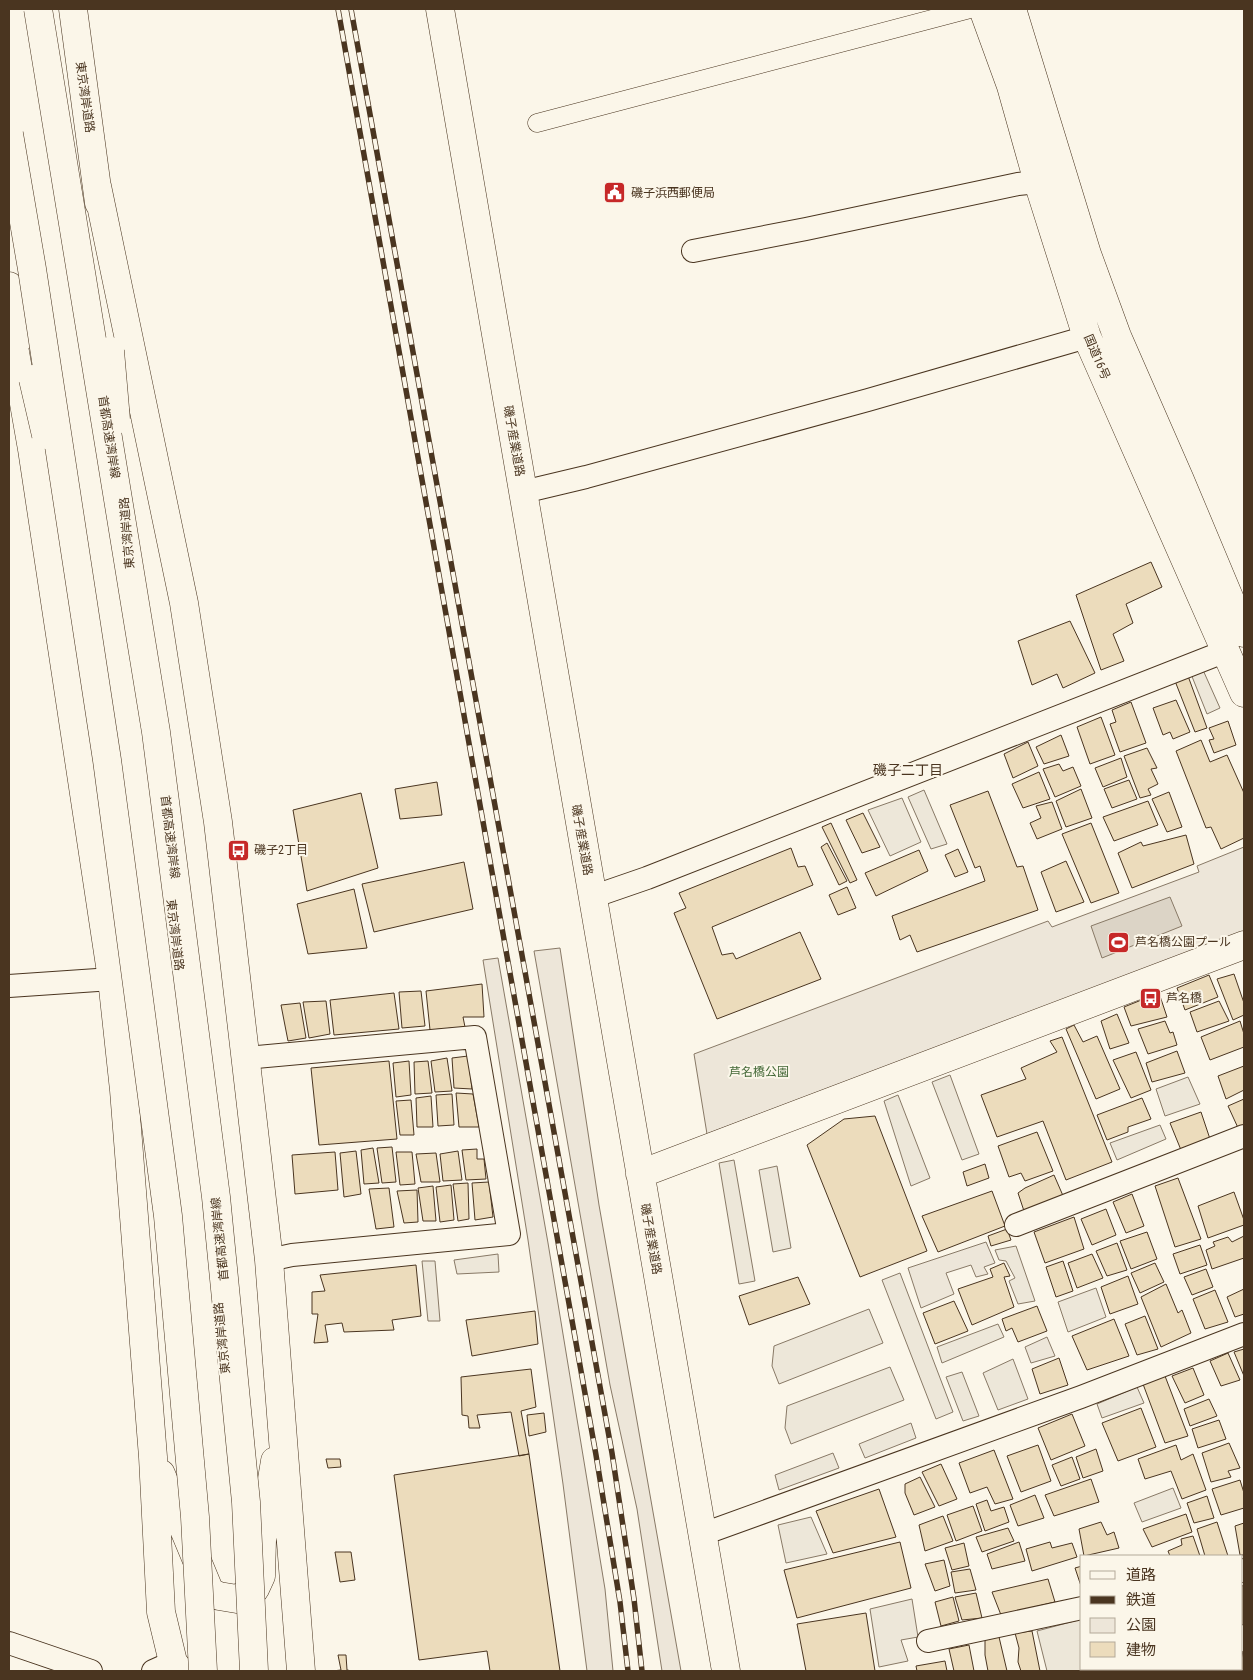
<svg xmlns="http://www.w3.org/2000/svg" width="1253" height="1680" font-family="'Roboto Condensed','Noto Sans JP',sans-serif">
<rect width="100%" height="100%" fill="#fbf6e9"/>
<path fill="#ede6d9" stroke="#887966" d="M1244 847V931L707 1134 694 1054 1048 921 1052 927 1199 872 1197 866Z
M560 948 599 1205 681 1671H662L637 1509 610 1385 534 951Z
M498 958 548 1243 605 1589 613 1671H587L563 1484 528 1240 483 960Z
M986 1242 995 1263 984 1267 988 1274 976 1277 971 1265 946 1273 954 1294 921 1308 908 1268Z
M1047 1337 1055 1356 1031 1363 1025 1347Z"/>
<path fill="#ede7d9" stroke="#887966" d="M1203 670 1220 708 1207 714 1191 674Z
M924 790 947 844 931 849 908 797Z
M902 798 921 842 890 856 868 810Z
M950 1075 979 1154 962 1160 932 1082Z
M1188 1077 1200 1104 1165 1116 1156 1089Z
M898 1095 930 1178 911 1186 884 1101Z
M1160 1125 1166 1139 1117 1160 1110 1143Z
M734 1160 755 1281 739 1284 719 1163Z
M777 1166 791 1248 773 1252 759 1170Z
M1016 1246 1035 1301 1018 1304 1009 1281 1015 1278 1006 1261 999 1260 995 1250Z
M498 1254 499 1272 457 1274 454 1260Z
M422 1261H435L440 1321H428Z
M900 1273 953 1412 936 1419 882 1280Z
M1096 1288 1106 1317 1068 1332 1058 1302Z
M869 1309 883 1343 779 1384 772 1366 774 1346Z
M998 1324 1004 1337 942 1363 937 1347Z
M1013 1359 1028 1399 998 1410 983 1373Z
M890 1367 904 1400 791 1444 785 1428 787 1406Z
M962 1372 979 1416 963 1421 946 1377Z
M1137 1387 1144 1403 1102 1418 1097 1404Z
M911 1423 916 1438 865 1458 859 1444Z
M833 1453 839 1468 779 1490 775 1475Z
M1173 1488 1181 1508 1142 1522 1134 1503Z
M811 1517 827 1554 786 1563 778 1525Z
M912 1599 918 1637 901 1640 908 1661 879 1667 870 1609Z
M1082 1619V1669H1099V1671H1047L1037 1631Z"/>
<path fill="#dcd4c6" stroke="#887966" d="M1170 897 1182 926 1102 958 1091 926Z"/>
<path fill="#ecdcbc" stroke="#4a3520" d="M1151 562 1162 587 1126 604 1133 623 1113 634 1124 661 1101 670 1076 595Z
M1070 621 1095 673 1063 688 1057 674 1032 685 1018 641Z
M1188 676 1207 728 1195 732 1175 681Z
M1176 700 1190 732 1173 739 1170 732 1163 735 1153 708Z
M1131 702 1146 743 1120 752 1110 724 1116 722 1112 710Z
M1101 717 1115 755 1090 764 1077 727Z
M1228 721 1236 745 1214 753 1209 740 1214 739 1209 728Z
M1061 735 1069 756 1044 764 1036 747Z
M1201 740 1210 762 1227 755 1244 793V838L1221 849 1211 827 1206 828 1176 751Z
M1028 742 1038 766 1013 778 1004 754Z
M1147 748 1157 768 1151 769 1158 784 1148 789 1151 795 1140 798 1124 756Z
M1121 758 1127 777 1103 787 1095 768Z
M1059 764 1063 771 1073 767 1081 786 1055 797 1043 769Z
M1039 772 1050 799 1023 808 1012 784Z
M1129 780 1137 799 1112 808 1104 789Z
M437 782 442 815 400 819 395 789Z
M1081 789 1092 818 1066 827 1056 801Z
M988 791 1017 867 1023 866 1038 910 917 952 910 935 900 940 892 916 985 881 980 866 975 868 950 805Z
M1169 792 1182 827 1167 832 1152 799Z
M361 793 378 868 307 891 293 810Z
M1148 801 1158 825 1114 841 1103 817Z
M1052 802 1062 829 1037 839 1030 823 1041 818 1036 806Z
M863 813 880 847 862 853 846 820Z
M831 823 857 880 850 883 822 827Z
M1091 823 1119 893 1091 903 1062 834Z
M1186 835 1194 864 1132 888 1118 853 1141 842 1143 846Z
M827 843 847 881 839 885 821 847Z
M791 848 798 867 805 866 813 885 712 927 722 955 733 953 736 959 800 932 821 979 717 1019 674 913 686 908 679 893Z
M958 849 968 872 955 877 945 855Z
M919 850 928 871 876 896 865 873Z
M1066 861 1084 902 1056 912 1041 872Z
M464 862 473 909 374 932 362 884Z
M847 887 856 908 838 915 829 895Z
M354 889 367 948 308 954 297 904Z
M1234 974 1244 1003V1015L1233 1020 1217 979Z
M1209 975 1218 997 1185 1010 1177 988Z
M482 984 484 1017H463L465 1027 430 1030 426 991Z
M421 991 425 1026 402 1028 399 992Z
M394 993 399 1029 334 1035 330 1000Z
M1159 993 1167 1017 1131 1026 1124 1007Z
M326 1001 330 1034 309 1038 303 1002Z
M1219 1001 1229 1021 1197 1032 1190 1012Z
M300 1003 306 1038 288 1041 281 1005Z
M1117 1014 1129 1043 1110 1049 1101 1021Z
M1165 1021 1170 1033 1173 1032 1177 1045 1148 1054 1138 1029Z
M1240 1021 1244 1034V1047L1210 1060 1201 1037Z
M1074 1025 1083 1042 1097 1036 1120 1089 1096 1099 1066 1029Z
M1062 1037 1112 1162 1066 1180 1043 1121 997 1137 981 1095 1026 1079 1021 1068 1057 1052 1050 1041Z
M1177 1051 1185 1073 1152 1082 1146 1063Z
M1136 1052 1151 1090 1131 1098 1113 1060Z
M468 1056 472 1089 454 1088 452 1058Z
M447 1058 452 1091 435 1092 431 1061Z
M389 1061 397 1139 319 1145 311 1068Z
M409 1061 411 1095 396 1097 393 1063Z
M428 1061 432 1093 415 1094 414 1062Z
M1244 1066V1090L1226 1099 1218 1076Z
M456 1093 473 1094 479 1127H459Z
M452 1094 454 1125 438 1126 436 1095Z
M431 1096 433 1127H417L416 1098Z
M1142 1098 1151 1119 1128 1127V1132L1107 1140 1097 1115Z
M1244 1099V1128L1239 1130 1228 1106Z
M411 1100 414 1135H400L396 1101Z
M1201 1112 1210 1139 1181 1150 1170 1123Z
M875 1116 927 1251 860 1277 807 1145 844 1119Z
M1037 1132 1053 1171 1025 1181 1021 1173 1009 1177 998 1146Z
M392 1147 396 1182 382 1183 377 1148Z
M373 1148 379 1183 364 1184 361 1150Z
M477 1149V1159H484L486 1179 466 1180 462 1150Z
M356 1151 361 1194 344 1197 340 1153Z
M458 1151 462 1180 443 1181 440 1154Z
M335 1152 338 1190 295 1194 292 1155Z
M396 1152H412L415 1184 400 1185Z
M436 1153 440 1182H421L416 1154Z
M985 1164 989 1178 967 1186 963 1172Z
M1054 1175 1064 1198 1024 1211 1018 1193 1025 1188Z
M1178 1178 1201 1239 1175 1247 1155 1186Z
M489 1182 493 1217 475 1220 472 1183Z
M468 1183 469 1219 458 1221 453 1184Z
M451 1185 454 1220 440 1222 436 1187Z
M433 1186 436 1221H423L418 1188Z
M389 1188 394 1227 376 1229 369 1189Z
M417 1190 418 1222 404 1223 397 1191Z
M992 1191 1005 1226 938 1252 922 1216Z
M1234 1192 1244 1220V1225L1208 1238 1198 1206Z
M1132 1194 1144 1226 1126 1233 1113 1202Z
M1106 1209 1116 1235 1092 1245 1081 1219Z
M1074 1217 1084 1249 1045 1263 1034 1232Z
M1007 1229 1011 1240 991 1246 988 1236Z
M1147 1232 1157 1259 1131 1269 1120 1241Z
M1244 1236V1258L1212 1269 1206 1250 1215 1246 1213 1242 1228 1237 1232 1242Z
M1117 1243 1127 1270 1107 1276 1096 1251Z
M1200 1245 1207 1265 1180 1274 1173 1254Z
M1092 1254 1103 1278 1077 1288 1068 1263Z
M1063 1261 1073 1291 1056 1297 1046 1267Z
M1004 1263 1010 1276 1004 1277 1014 1307 972 1325 958 1289 993 1277 990 1269Z
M1155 1263 1164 1282 1140 1293 1131 1273Z
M416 1265 421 1316 392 1320 394 1330 344 1332 342 1323 325 1325 328 1342 314 1343 318 1314H312V1292L325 1291 320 1275Z
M1206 1269 1213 1287 1192 1295 1184 1277Z
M1128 1276 1138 1304 1110 1314 1101 1287Z
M798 1277 810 1304 749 1325 739 1296Z
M1166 1284 1178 1313 1182 1310 1191 1333 1161 1347 1141 1297Z
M1244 1289V1314L1235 1317 1227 1297Z
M1215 1290 1228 1322 1205 1329 1193 1299Z
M954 1301 968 1331 935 1344 923 1313Z
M1037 1306 1047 1331 1018 1342 1012 1328 1006 1331 1002 1319Z
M535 1311 538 1344 472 1356 466 1320Z
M1145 1316 1158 1349 1137 1355 1125 1324Z
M1114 1319 1129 1356 1087 1370 1072 1336Z
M1244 1349V1376L1234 1352Z
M1228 1353 1240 1380 1221 1386 1210 1361Z
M1059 1358 1068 1385 1040 1394 1032 1369Z
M1193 1368 1204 1395 1185 1403 1172 1376Z
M531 1369 536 1407 521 1411 529 1454 519 1456 511 1412 477 1415 480 1428H469L468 1416 462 1415 461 1377Z
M1165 1376 1188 1436 1165 1443 1143 1384Z
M1209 1399 1217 1416 1190 1426 1184 1409Z
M1141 1408 1156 1447 1118 1461 1102 1423Z
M544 1413 546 1432 529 1436 527 1415Z
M1072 1414 1085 1446 1051 1460 1038 1428Z
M1219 1420 1226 1439 1198 1448 1192 1429Z
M1229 1443 1240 1468 1228 1471 1231 1477 1211 1482 1202 1453Z
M1038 1445 1051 1481 1021 1492 1007 1456Z
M1176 1445 1181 1460 1193 1454 1206 1490 1182 1499 1171 1471 1145 1479 1138 1459Z
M1096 1449 1103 1471 1083 1478 1076 1457Z
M994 1450 1013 1499 995 1504 987 1487 970 1493 959 1463Z
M529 1454 560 1671H490L487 1651 419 1660 394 1475Z
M1072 1457 1080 1479 1061 1486 1052 1465Z
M326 1459H340L341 1467 328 1468Z
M941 1464 957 1499 939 1506 922 1472Z
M920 1477 935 1507 914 1515 905 1493V1484Z
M1091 1479 1099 1502 1054 1516 1045 1495Z
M1240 1480 1244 1493V1508L1221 1515 1212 1489Z
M879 1489 896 1537 833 1553 816 1511Z
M1035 1495 1044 1518 1018 1526 1010 1505Z
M1207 1496 1214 1518 1194 1523 1187 1503Z
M987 1500 991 1511 1004 1507 1009 1522 985 1531 976 1504Z
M973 1506 982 1531 956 1541 947 1515Z
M1186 1514 1192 1532 1152 1547 1143 1529Z
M943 1516 953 1541 925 1551 919 1525Z
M1101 1522 1107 1535 1114 1532 1119 1548 1084 1556 1079 1529Z
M1217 1522 1228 1556H1205L1197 1529Z
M1244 1523V1555H1240L1235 1526Z
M1008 1528 1014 1541 982 1552 976 1537Z
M1193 1536 1200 1556H1170L1168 1551 1182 1545 1181 1539Z
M900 1542 911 1588 797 1618 784 1570Z
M1019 1542 1025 1561 992 1569 987 1554Z
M1050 1542 1052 1548 1072 1543 1077 1557 1032 1571 1026 1549Z
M964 1543 969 1566 952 1570 945 1548Z
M335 1552H351L355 1580 340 1582Z
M944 1560 950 1586 935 1591 925 1564Z
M1082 1566V1589L1075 1568Z
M970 1569 976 1590 955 1593 951 1572Z
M1048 1579 1055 1602 1001 1615 992 1592Z
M1244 1585V1624L1242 1625V1586Z
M976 1593 982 1618 962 1620 955 1597Z
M953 1597 959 1621 941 1626 935 1602Z
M866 1613 875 1671H806L797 1624Z
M1032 1631 1040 1671H1021L1018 1662 1019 1648 1015 1633Z
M999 1637 1007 1671H988L985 1655V1639Z
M969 1645 974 1671H954L949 1649Z
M1242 1651 1244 1660V1670L1221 1671V1669H1242Z
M338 1655H346L347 1670 352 1671H332L341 1670Z
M945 1661 947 1671H917L916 1666Z
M1188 1669H1217L1218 1671H1189Z"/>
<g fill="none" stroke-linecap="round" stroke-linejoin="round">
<defs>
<path id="pedestrian" d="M537 123 970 9"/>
<path id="minor" d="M693 251 806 229 1018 184 1038 182
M523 492 586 477 868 400 1087 337
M592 897 647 878 1226 651
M9 986 112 979
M246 1058 475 1037 509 1234 292 1255 269 1260
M1016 1225 1244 1136
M703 1534 1081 1397 1244 1334
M1242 1571 1244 1570
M928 1641 1082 1608
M9 1643 91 1671
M153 1671 173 1662"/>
<path id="tertiary" d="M440 9 726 1671
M640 1174 1244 945"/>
<path id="trunk" d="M73 9 99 203
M983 9 1011 86 1038 182 1087 337 1244 693
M1012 9 1087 254 1117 336 1180 480 1244 633
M97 186 184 603 218 822 269 1260 301 1671
M9 286 22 336
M9 318 32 449 112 979 124 1090 153 1457 161 1612 173 1662 180 1671
M161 1474 210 1592 219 1596 237 1599 255 1589 261 1576 262 1540 275 1461"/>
</defs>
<use href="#pedestrian" stroke="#4a3520" stroke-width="19"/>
<use href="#minor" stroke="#4a3520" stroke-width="24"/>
<use href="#tertiary" stroke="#4a3520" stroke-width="29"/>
<use href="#trunk" stroke="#4a3520" stroke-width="29"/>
<use href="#pedestrian" stroke="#fbf6e9" stroke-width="18"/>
<use href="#minor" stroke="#fbf6e9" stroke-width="22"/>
<use href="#tertiary" stroke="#fbf6e9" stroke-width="28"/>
<use href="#trunk" stroke="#fbf6e9" stroke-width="28"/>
<defs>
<path id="rail" d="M338 9 596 1455 620 1602 628 1671
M351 9 612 1453 634 1599 642 1671"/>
</defs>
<use href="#rail" stroke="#4a3520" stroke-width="5.5"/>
<use href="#rail" stroke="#fbf6e9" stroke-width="4" stroke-dasharray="11" stroke-linecap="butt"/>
<defs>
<path id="trunk-bridge" d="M110 351 116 420
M33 379 46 435"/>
<path id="motorway-bridge" d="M38 9 156 732 216 1197 246 1502 254 1671
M9 134 32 269 107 760 168 1216 195 1517 203 1671"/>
</defs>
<use href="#trunk-bridge" stroke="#4a3520" stroke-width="29" stroke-linecap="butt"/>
<use href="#motorway-bridge" stroke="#4a3520" stroke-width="29" stroke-linecap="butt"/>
<use href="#trunk-bridge" stroke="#fbf6e9" stroke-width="28"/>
<use href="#motorway-bridge" stroke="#fbf6e9" stroke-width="28"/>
</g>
<defs>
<symbol id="civic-square" viewBox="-11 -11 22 22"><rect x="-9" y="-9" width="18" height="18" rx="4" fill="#c62828" stroke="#fbf6e9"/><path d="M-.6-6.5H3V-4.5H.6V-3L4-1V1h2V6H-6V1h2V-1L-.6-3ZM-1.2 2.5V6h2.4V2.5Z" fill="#fff"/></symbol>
<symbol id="bus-square" viewBox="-11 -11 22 22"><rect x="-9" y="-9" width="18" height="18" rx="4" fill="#c62828" stroke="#fbf6e9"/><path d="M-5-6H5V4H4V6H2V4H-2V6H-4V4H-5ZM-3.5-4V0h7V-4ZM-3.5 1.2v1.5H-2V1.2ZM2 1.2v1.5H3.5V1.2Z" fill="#fff"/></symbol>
<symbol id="stadium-square" viewBox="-11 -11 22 22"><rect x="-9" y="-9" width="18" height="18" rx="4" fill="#c62828" stroke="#fbf6e9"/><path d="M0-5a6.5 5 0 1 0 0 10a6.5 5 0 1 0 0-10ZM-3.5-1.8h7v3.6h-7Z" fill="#fff"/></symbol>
</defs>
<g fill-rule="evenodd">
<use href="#civic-square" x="602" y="180" width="25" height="25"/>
<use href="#bus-square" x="226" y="838" width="25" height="25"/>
<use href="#stadium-square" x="1106" y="930" width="25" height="25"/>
<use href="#bus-square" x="1138" y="986" width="25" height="25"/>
</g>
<g text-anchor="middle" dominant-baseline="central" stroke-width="4" stroke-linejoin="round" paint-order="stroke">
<g font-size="12" fill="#4a3520" stroke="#fbf6e9">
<text transform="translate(85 97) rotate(82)">東京湾岸道路</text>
<text transform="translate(1097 357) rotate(67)">国道16号</text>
<text transform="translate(109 437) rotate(81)">首都高速湾岸線</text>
<text transform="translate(514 441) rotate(80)">磯子産業道路</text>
<text transform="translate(127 533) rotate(-95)">東京湾岸道路</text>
<text transform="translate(170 837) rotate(83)">首都高速湾岸線</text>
<text transform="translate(582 840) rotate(80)">磯子産業道路</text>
<text transform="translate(175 935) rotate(83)">東京湾岸道路</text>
<text transform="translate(220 1239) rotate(-96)">首都高速湾岸線</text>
<text transform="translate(651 1239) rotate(80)">磯子産業道路</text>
<text transform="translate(222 1338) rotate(-96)">東京湾岸道路</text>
</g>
<g font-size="12" fill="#4a3520" stroke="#fbf6e9" text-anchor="start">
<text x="631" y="193">磯子浜西郵便局</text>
<text x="254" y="850">磯子2丁目</text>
<text x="1135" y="942">芦名橋公園プール</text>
<text x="1166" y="998">芦名橋</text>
</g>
<g font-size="12" fill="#436837" stroke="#fbf6e9">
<text x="759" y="1072">芦名橋公園</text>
</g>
<g font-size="14" fill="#4a3520" stroke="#fbf6e9">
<text x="908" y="770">磯子二丁目</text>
</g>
</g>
<rect width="1253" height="1680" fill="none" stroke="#4a3520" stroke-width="20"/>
<rect x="1080" y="1555" width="162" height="115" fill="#fbf6e9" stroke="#b4a999"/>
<rect x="1090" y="1571" width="25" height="8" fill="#fbf6e9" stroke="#b4a999"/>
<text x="1126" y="1580" font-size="15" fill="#4a3520">道路</text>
<rect x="1090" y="1596" width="25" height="8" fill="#4a3520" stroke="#b4a999"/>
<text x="1126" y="1605" font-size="15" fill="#4a3520">鉄道</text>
<rect x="1090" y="1618" width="25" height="15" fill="#ede6d9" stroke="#b4a999"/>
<text x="1126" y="1630" font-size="15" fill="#4a3520">公園</text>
<rect x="1090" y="1642" width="25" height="15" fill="#ecdcbc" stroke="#b4a999"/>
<text x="1126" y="1655" font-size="15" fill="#4a3520">建物</text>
</svg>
